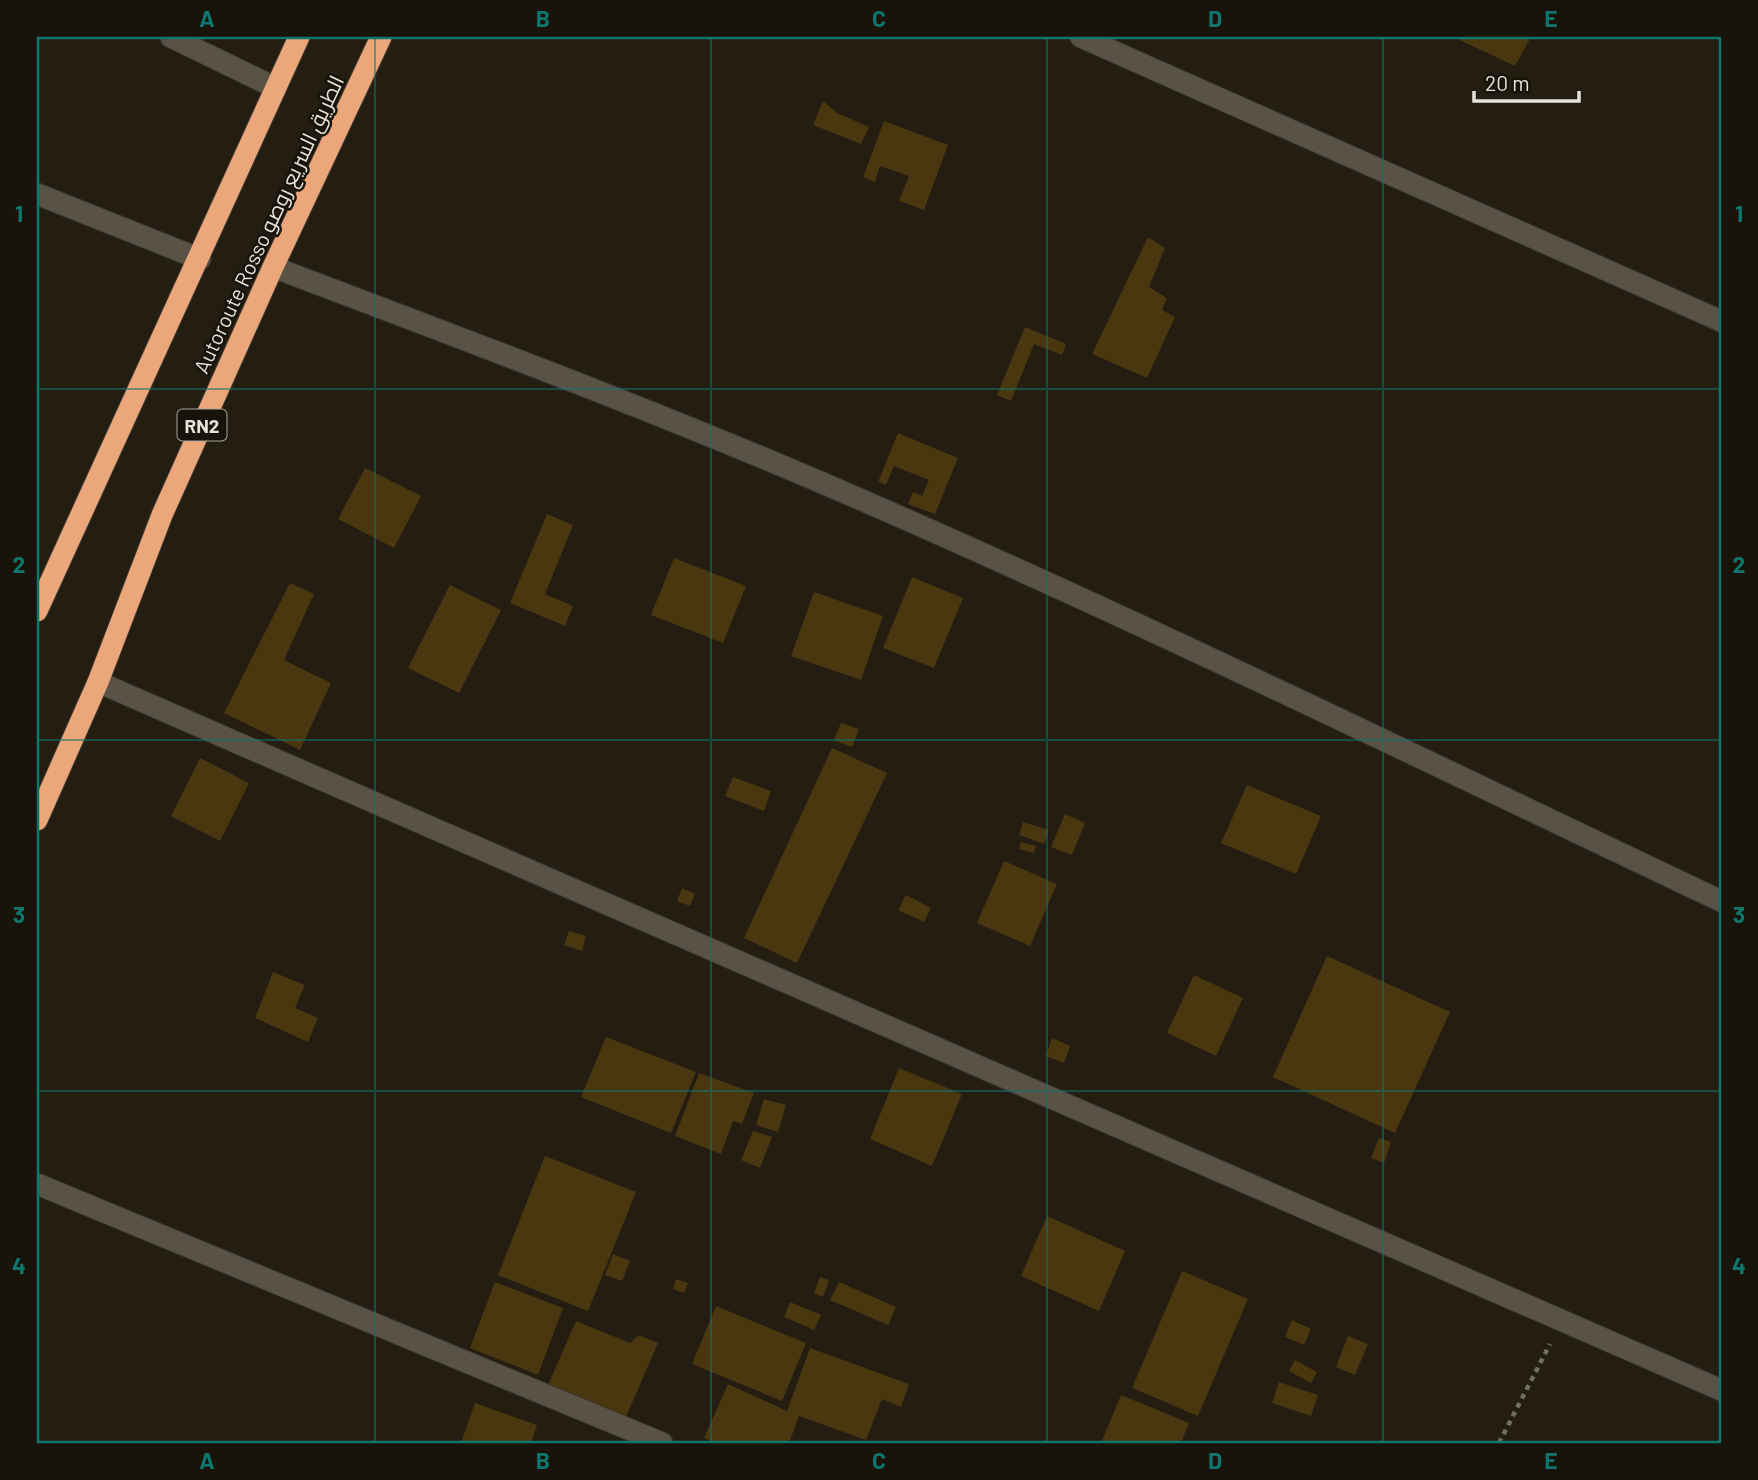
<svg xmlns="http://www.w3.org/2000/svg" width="1758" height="1480" font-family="Barlow,Cairo,sans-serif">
<rect width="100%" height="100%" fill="#231d12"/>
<path fill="#4a3710" d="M1453 37H1531L1515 66Z
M823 101 837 113 869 127 861 144 813 125Z
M884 121 948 145 924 210 899 201 909 176 880 166 875 182 863 177Z
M1148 237 1165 248 1149 287 1167 298 1162 310 1175 317 1147 378 1092 354Z
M1025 327 1066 344 1062 355 1034 344 1011 401 997 395Z
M898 433 958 458 935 514 908 504 913 492 922 496 929 480 894 466 886 485 878 482Z
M365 468 421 496 394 548 338 519Z
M547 514 573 525 545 594 573 606 565 626 510 603Z
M674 558 746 586 723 643 651 615Z
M912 577 963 598 934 668 883 648Z
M290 583 314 594 284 660 331 683 300 750 224 713Z
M450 585 501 610 459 693 408 668Z
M814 592 883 616 861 680 791 656Z
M841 723 859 729 852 747 834 740Z
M832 748 887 773 797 963 744 938Z
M200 758 249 783 220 841 171 816Z
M733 777 771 791 764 811 725 796Z
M1247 785 1321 816 1296 874 1221 843Z
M1065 814 1085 823 1072 855 1051 847Z
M1023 822 1049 830 1044 844 1019 835Z
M1021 842 1036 846 1034 853 1019 849Z
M1004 861 1057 884 1030 946 977 923Z
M682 888 695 894 690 906 677 901Z
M906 895 931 908 924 922 898 910Z
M569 931 586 936 582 951 564 945Z
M1327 956 1450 1012 1395 1133 1273 1077Z
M273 972 305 985 295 1008 318 1018 308 1042 255 1018Z
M1194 975 1243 998 1216 1056 1167 1033Z
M606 1037 696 1072 671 1133 581 1097Z
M1052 1038 1070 1046 1064 1063 1046 1056Z
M899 1068 962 1094 932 1166 870 1139Z
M699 1073 754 1093 742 1124 733 1121 721 1154 675 1136Z
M764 1099 786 1105 778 1132 756 1125Z
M753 1131 772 1137 760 1168 741 1160Z
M1379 1138 1391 1142 1384 1163 1371 1158Z
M545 1156 636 1192 588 1311 498 1275Z
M1047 1216 1125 1251 1099 1311 1021 1276Z
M613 1254 630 1261 622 1281 605 1275Z
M1182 1271 1248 1299 1198 1416 1132 1388Z
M820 1277 829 1280 823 1297 814 1293Z
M676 1279 688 1283 684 1293 673 1289Z
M495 1282 563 1308 538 1375 470 1348Z
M839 1282 896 1307 888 1325 830 1300Z
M790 1302 821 1315 814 1330 784 1317Z
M716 1306 806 1343 782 1401 692 1364Z
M1292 1320 1311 1329 1304 1345 1285 1337Z
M576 1321 630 1343 639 1335 658 1343 626 1417 548 1385Z
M1348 1336 1368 1344 1355 1375 1336 1367Z
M810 1348 909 1384 901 1407 882 1399 866 1440 799 1416 789 1443H717L704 1438 728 1384 787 1411Z
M1295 1360 1317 1372 1311 1383 1289 1371Z
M1279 1382 1318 1395 1311 1416 1272 1403Z
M1121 1395 1189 1423 1181 1443H1101Z
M475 1403 537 1425 531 1443H461Z"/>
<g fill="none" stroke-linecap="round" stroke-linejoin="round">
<defs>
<path id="minor" d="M171 37 276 88
M1081 37 1721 321
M37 194 200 259
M273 267C471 342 670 416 864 501 1153 627 1436 766 1721 901
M98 682 1721 1390
M37 1184 662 1443"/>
<path id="highway" d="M37 611 299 37
M37 820 98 682 162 515 273 267 381 37"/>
</defs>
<use href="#minor" stroke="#3c3731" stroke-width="23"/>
<use href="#highway" stroke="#3c3731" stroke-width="23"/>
<path stroke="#736e64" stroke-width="4.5" stroke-dasharray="5 5" stroke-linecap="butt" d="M1499 1443 1550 1344"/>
<use href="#minor" stroke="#595246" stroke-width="21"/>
<use href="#highway" stroke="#eba679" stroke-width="21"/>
</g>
<path fill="none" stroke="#0f766e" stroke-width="2" stroke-opacity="0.55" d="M375 37V1443M711 37V1443M1047 37V1443M1383 37V1443M37 389H1721M37 740H1721M37 1091H1721"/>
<g text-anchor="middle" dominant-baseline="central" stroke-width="5" stroke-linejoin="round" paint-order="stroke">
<rect fill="#191409" stroke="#a9a59c" stroke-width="2" x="177.5" y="409.5" width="49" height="31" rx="5"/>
<g font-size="19" font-weight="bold" fill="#e7e3db">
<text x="202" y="425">RN2</text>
</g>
<g font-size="21" fill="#e7e3db" stroke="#191409">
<text transform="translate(268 224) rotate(-65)">Autoroute Rosso الطريق السريع روصو</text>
</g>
</g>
<rect width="1758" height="1480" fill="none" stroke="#191409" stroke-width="77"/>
<path d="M1474 91v10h105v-10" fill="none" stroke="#e7e3db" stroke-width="3.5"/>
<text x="1485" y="91" font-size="21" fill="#e7e3db" stroke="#191409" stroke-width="5" paint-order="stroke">20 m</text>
<rect x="38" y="38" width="1682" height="1404" fill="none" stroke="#0f766e" stroke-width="2.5"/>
<g font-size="23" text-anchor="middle" font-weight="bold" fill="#0f766e">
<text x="207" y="27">A</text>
<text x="543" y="27">B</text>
<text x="879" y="27">C</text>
<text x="1215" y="27">D</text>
<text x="1551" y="27">E</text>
<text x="19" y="222">1</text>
<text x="1739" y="222">1</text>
<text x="19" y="573">2</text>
<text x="1739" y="573">2</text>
<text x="19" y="923">3</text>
<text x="1739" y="923">3</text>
<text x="19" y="1274">4</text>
<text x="1739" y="1274">4</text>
<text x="207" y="1469">A</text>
<text x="543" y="1469">B</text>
<text x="879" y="1469">C</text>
<text x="1215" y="1469">D</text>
<text x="1551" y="1469">E</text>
</g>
</svg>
